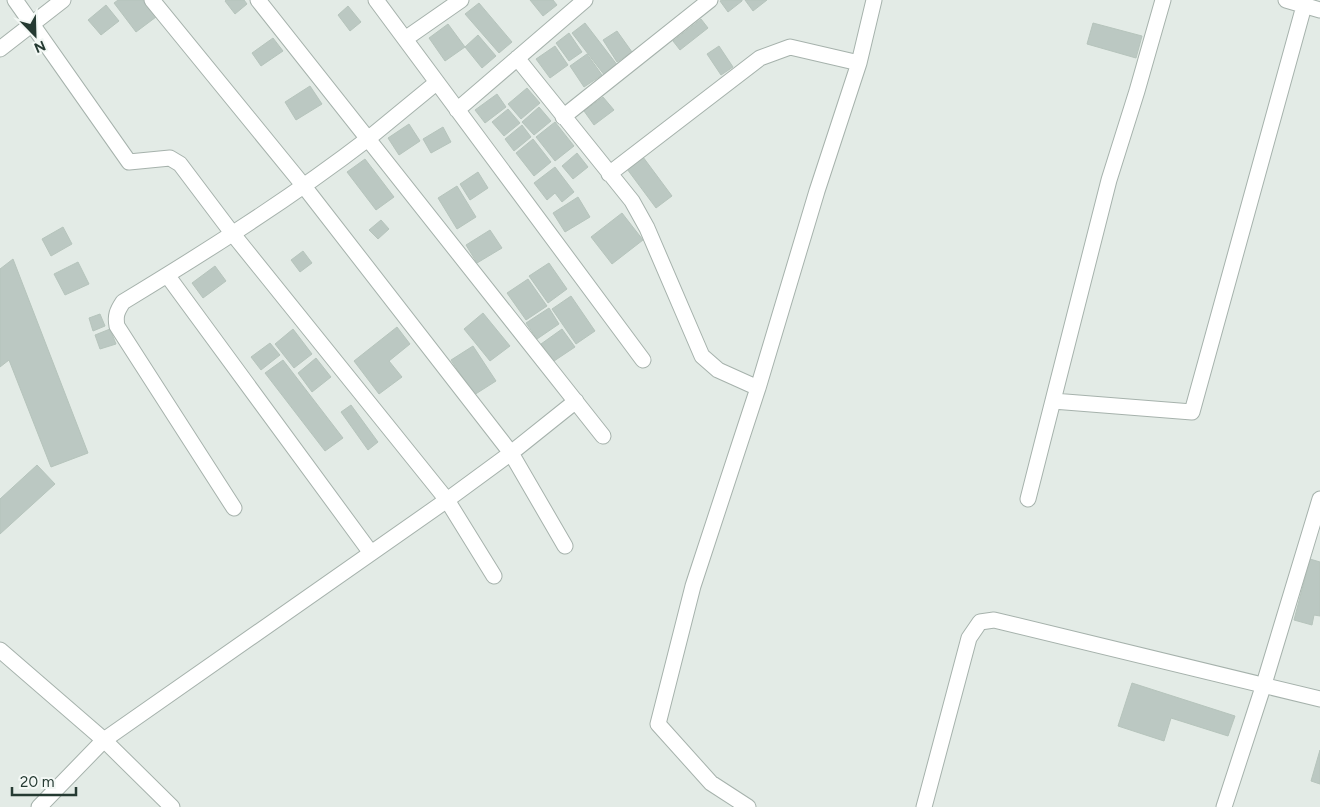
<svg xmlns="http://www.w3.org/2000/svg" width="1320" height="807" font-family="Figtree,sans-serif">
<rect width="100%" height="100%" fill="#e3ebe6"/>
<path fill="#bbc8c2" stroke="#b6c4bc" d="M118 0H143L156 17 136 32 114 3Z
M226 0H244L247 4 235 14 225 1Z
M530 0H553L557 5 543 16Z
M722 0H742V1L728 12 720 1Z
M745 0H767L753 11Z
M479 3 512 42 499 53 465 14Z
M106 5 119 21 101 35 88 20Z
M348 6 361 22 350 31 338 15Z
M701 19 708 28 680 50 673 41Z
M585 23 618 66 605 76 572 33Z
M1093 23 1142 36 1136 58 1087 44Z
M448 24 465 47 445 61 429 38Z
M617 31 632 52 617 62 603 40Z
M569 33 582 52 569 61 556 43Z
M478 35 496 56 482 68 465 47Z
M273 38 283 51 261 66 252 53Z
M555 46 568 65 550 78 536 59Z
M719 46 733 67 721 75 707 54Z
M587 54 602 75 584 87 570 66Z
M310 86 322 104 296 120 285 102Z
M527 88 540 103 521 119 508 104Z
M497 94 506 107 485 123 475 110Z
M603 97 614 110 594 125 584 111Z
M539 107 551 121 534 135 522 122Z
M508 109 520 123 504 136 492 122Z
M555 122 574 146 555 161 536 137Z
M409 124 420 141 399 155 388 138Z
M522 125 531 137 514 151 505 139Z
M443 127 451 142 431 153 423 139Z
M533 139 551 162 534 176 516 153Z
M577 153 588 167 573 179 562 166Z
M643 157 672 196 656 208 627 169Z
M365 159 394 197 376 210 347 172Z
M555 167 574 192 562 202 555 193 547 200 534 183Z
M478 172 488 188 470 200 460 184Z
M457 186 476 217 457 229 438 198Z
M578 197 590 217 565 232 553 213Z
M622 213 643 240 612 264 591 237Z
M381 220 389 229 378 239 369 230Z
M63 227 72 244 51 256 42 239Z
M490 230 502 248 477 263 466 245Z
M303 251 312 263 300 272 291 260Z
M13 259 88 453 51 467 9 360 0 367V269Z
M78 262 89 284 65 295 54 274Z
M549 263 567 289 548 303 529 276Z
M215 266 226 281 203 298 192 283Z
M528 279 547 306 526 320 507 293Z
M571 296 595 331 576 344 552 309Z
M549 308 559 324 537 339 526 323Z
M483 313 510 346 490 361 464 329Z
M100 314 105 326 93 331 89 318Z
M397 327 410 344 389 361 402 377 379 394 354 361Z
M110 329 116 344 100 349 95 335Z
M293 329 312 354 294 368 275 344Z
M562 329 575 347 554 361 541 344Z
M270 343 280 355 261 370 251 357Z
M473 346 496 381 474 395 451 360Z
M316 358 331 377 312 392 298 373Z
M283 360 343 438 325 451 265 373Z
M351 405 378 442 368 450 341 412Z
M37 465 55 484 0 534V499Z
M1310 559 1320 562V616L1314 615 1312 625 1294 620Z
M1132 683 1235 716 1228 736 1171 718 1164 741 1118 726Z
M1320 750V784L1311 781Z"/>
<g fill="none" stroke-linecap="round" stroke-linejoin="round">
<defs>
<path id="minor" d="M15 0 129 162 170 158 180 164 232 233 447 500 494 576
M152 0 303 185 511 453 565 546
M258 0 603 436
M376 0 643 360
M1286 0 1320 10
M405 39 461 0
M0 49 63 0
M517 58 632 201 647 228 702 356 718 370 758 388
M457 110 585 0
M563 117 710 0
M609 174 760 58 790 47 859 63
M167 275 371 553
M1053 401 1192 412 1304 6
M1028 499 1109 180 1137 91 1163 0
M234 508 117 326C115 316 117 311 123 302 207 251 291 198 369 138 391 120 414 101 436 83
M39 807 104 740 447 500 511 453 576 401
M748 807 711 783 658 724 693 586 758 388 817 191 859 63 874 0
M924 807 969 638 980 622 994 620 1320 699
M1224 807 1264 684 1320 499"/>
<path id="tertiary" d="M0 650 104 740 172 807"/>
</defs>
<use href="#minor" stroke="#a6b2ac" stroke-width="17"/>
<use href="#tertiary" stroke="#a6b2ac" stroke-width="17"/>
<use href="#minor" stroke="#fff" stroke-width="15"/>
<use href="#tertiary" stroke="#fff" stroke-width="15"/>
</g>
<g transform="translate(35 35) rotate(157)" stroke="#f3f8f5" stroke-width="4" paint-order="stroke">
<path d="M0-4L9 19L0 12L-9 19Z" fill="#253a32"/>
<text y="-8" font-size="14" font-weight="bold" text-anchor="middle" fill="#253a32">N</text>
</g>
<path d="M12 787v8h64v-8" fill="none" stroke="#253a32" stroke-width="2.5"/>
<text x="20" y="787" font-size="15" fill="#253a32" stroke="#f3f8f5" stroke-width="4" paint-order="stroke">20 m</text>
</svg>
